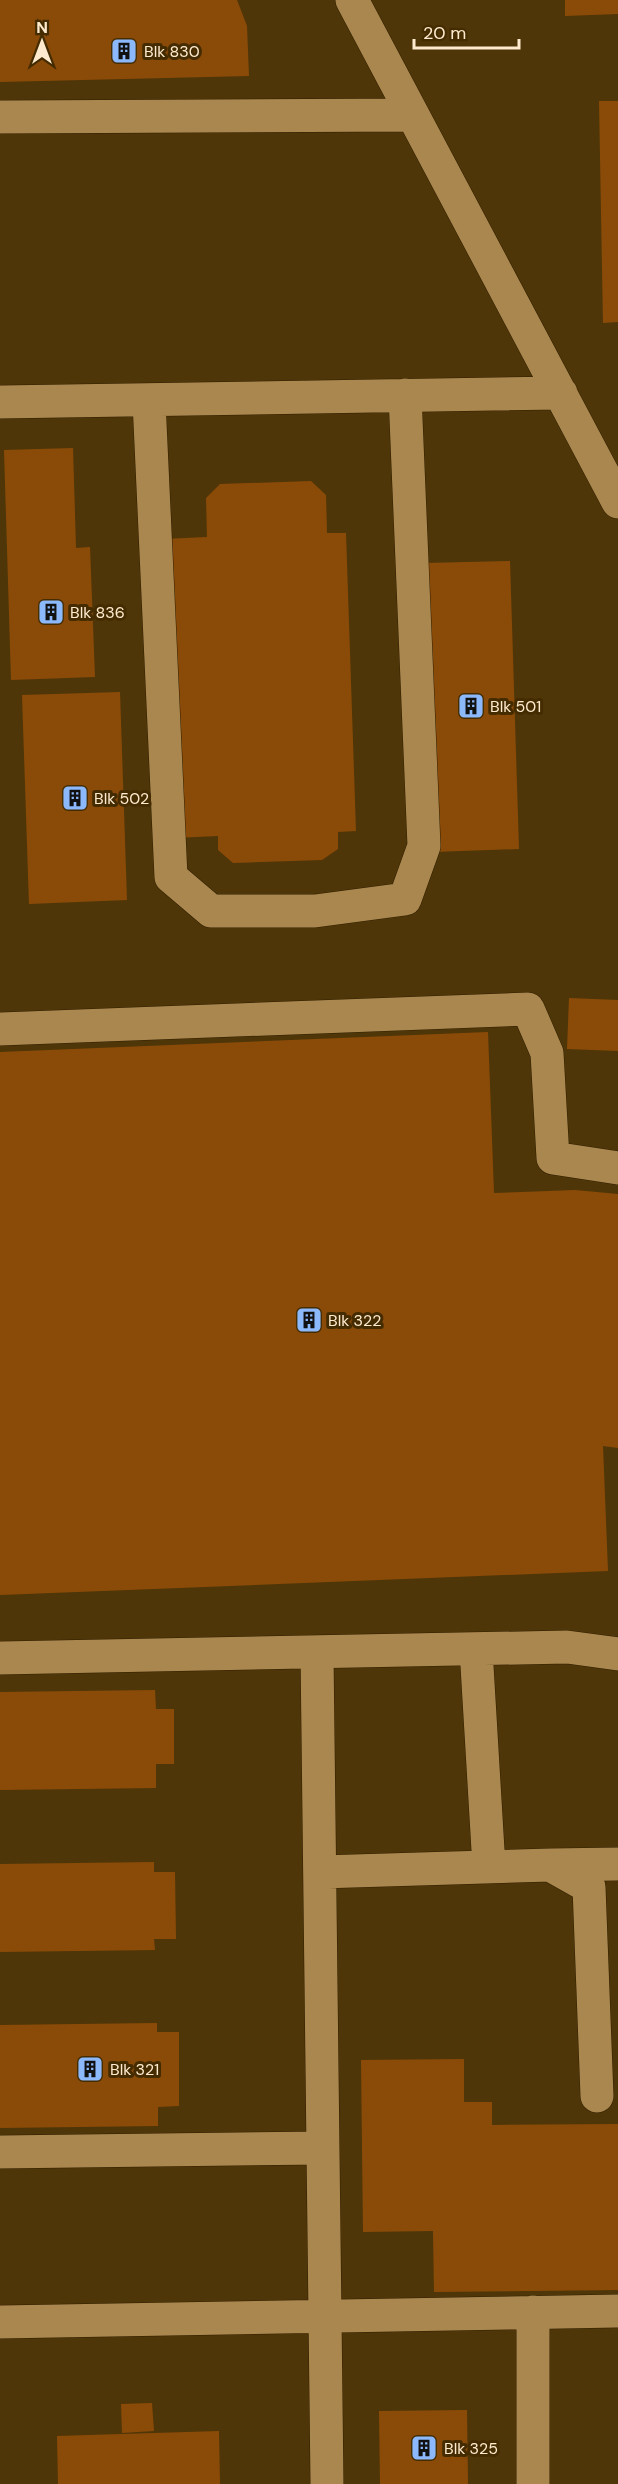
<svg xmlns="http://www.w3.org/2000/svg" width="618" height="2484" font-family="'DM Sans',sans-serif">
<rect width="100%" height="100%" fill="#4f3608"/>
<path fill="#8b4b08" d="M0 0H237L247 26 249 76 0 82Z
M565 0H618V14L565 16Z
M599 101H618V322L603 323Z
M73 448 76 548 90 547 95 677 11 680 4 450Z
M311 481 326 495 327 533H346L356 831 338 832V849L322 860 233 863 218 850V836L174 838 164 539 207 537 206 498 220 484Z
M510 561 519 849 433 852 424 563Z
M120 692 127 900 29 904 22 695Z
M569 998 618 1000V1051L567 1049Z
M488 1032 494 1193 575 1190 618 1194V1448L603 1446 608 1571 0 1595V1052Z
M155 1690 156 1709H174V1764H156V1788L0 1790V1692Z
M154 1862V1872H175L176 1939H154L155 1950 0 1952V1864Z
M157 2023V2032H179V2106L158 2107V2126L0 2128V2025Z
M464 2059V2102H492V2125L618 2124V2290L434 2292 433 2231 363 2232 361 2060Z
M152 2403 154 2431 122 2433 121 2404Z
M467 2410 468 2484H380L379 2411Z
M219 2431 220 2484H58L57 2436Z"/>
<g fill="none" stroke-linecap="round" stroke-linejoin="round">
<defs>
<path id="minor" d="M352 0 618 502
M0 117 413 115
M149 401 171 877 211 911H315L405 899 424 846 405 395
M0 402 561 393
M0 1029 528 1009 547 1053 553 1158 618 1168
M476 1649 489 1867
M317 1652 327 2484
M0 1658 567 1647 618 1654
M550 1865 618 1864
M320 1872 550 1865 589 1887 597 2096
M0 2152 323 2148
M533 2312V2484
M0 2322 618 2311"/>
</defs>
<use href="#minor" stroke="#301f01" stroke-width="34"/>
<use href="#minor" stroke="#aa874e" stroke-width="33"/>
</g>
<defs>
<symbol id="building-square" viewBox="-11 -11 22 22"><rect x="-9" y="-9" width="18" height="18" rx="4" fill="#8cb9fc" stroke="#442c00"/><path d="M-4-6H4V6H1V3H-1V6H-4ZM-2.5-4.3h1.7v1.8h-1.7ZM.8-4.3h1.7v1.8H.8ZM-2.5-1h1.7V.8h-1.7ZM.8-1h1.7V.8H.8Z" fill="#111"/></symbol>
</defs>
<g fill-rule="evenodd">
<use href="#building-square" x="109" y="36" width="30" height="30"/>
<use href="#building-square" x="36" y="597" width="30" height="30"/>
<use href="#building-square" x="456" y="691" width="30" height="30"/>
<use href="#building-square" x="60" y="783" width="30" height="30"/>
<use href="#building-square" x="294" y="1305" width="30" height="30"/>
<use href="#building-square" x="75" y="2054" width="30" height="30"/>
<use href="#building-square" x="409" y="2433" width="30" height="30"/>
</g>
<g text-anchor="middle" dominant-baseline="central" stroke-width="6" stroke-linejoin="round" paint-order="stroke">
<g font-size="16" fill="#feebcf" stroke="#442c00" text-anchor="start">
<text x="144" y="51">Blk 830</text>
<text x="70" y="612">Blk 836</text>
<text x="490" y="706">Blk 501</text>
<text x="94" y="798">Blk 502</text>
<text x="328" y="1320">Blk 322</text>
<text x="110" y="2069">Blk 321</text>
<text x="444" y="2448">Blk 325</text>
</g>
</g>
<g transform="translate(42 42)" stroke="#442c00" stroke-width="4.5" paint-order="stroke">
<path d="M0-4.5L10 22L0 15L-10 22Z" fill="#feebcf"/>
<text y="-9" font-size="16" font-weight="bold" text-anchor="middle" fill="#feebcf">N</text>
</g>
<path d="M414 39v9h105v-9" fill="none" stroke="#feebcf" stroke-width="3"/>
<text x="423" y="39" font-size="18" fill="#feebcf" stroke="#442c00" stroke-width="4.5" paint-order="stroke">20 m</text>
</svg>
